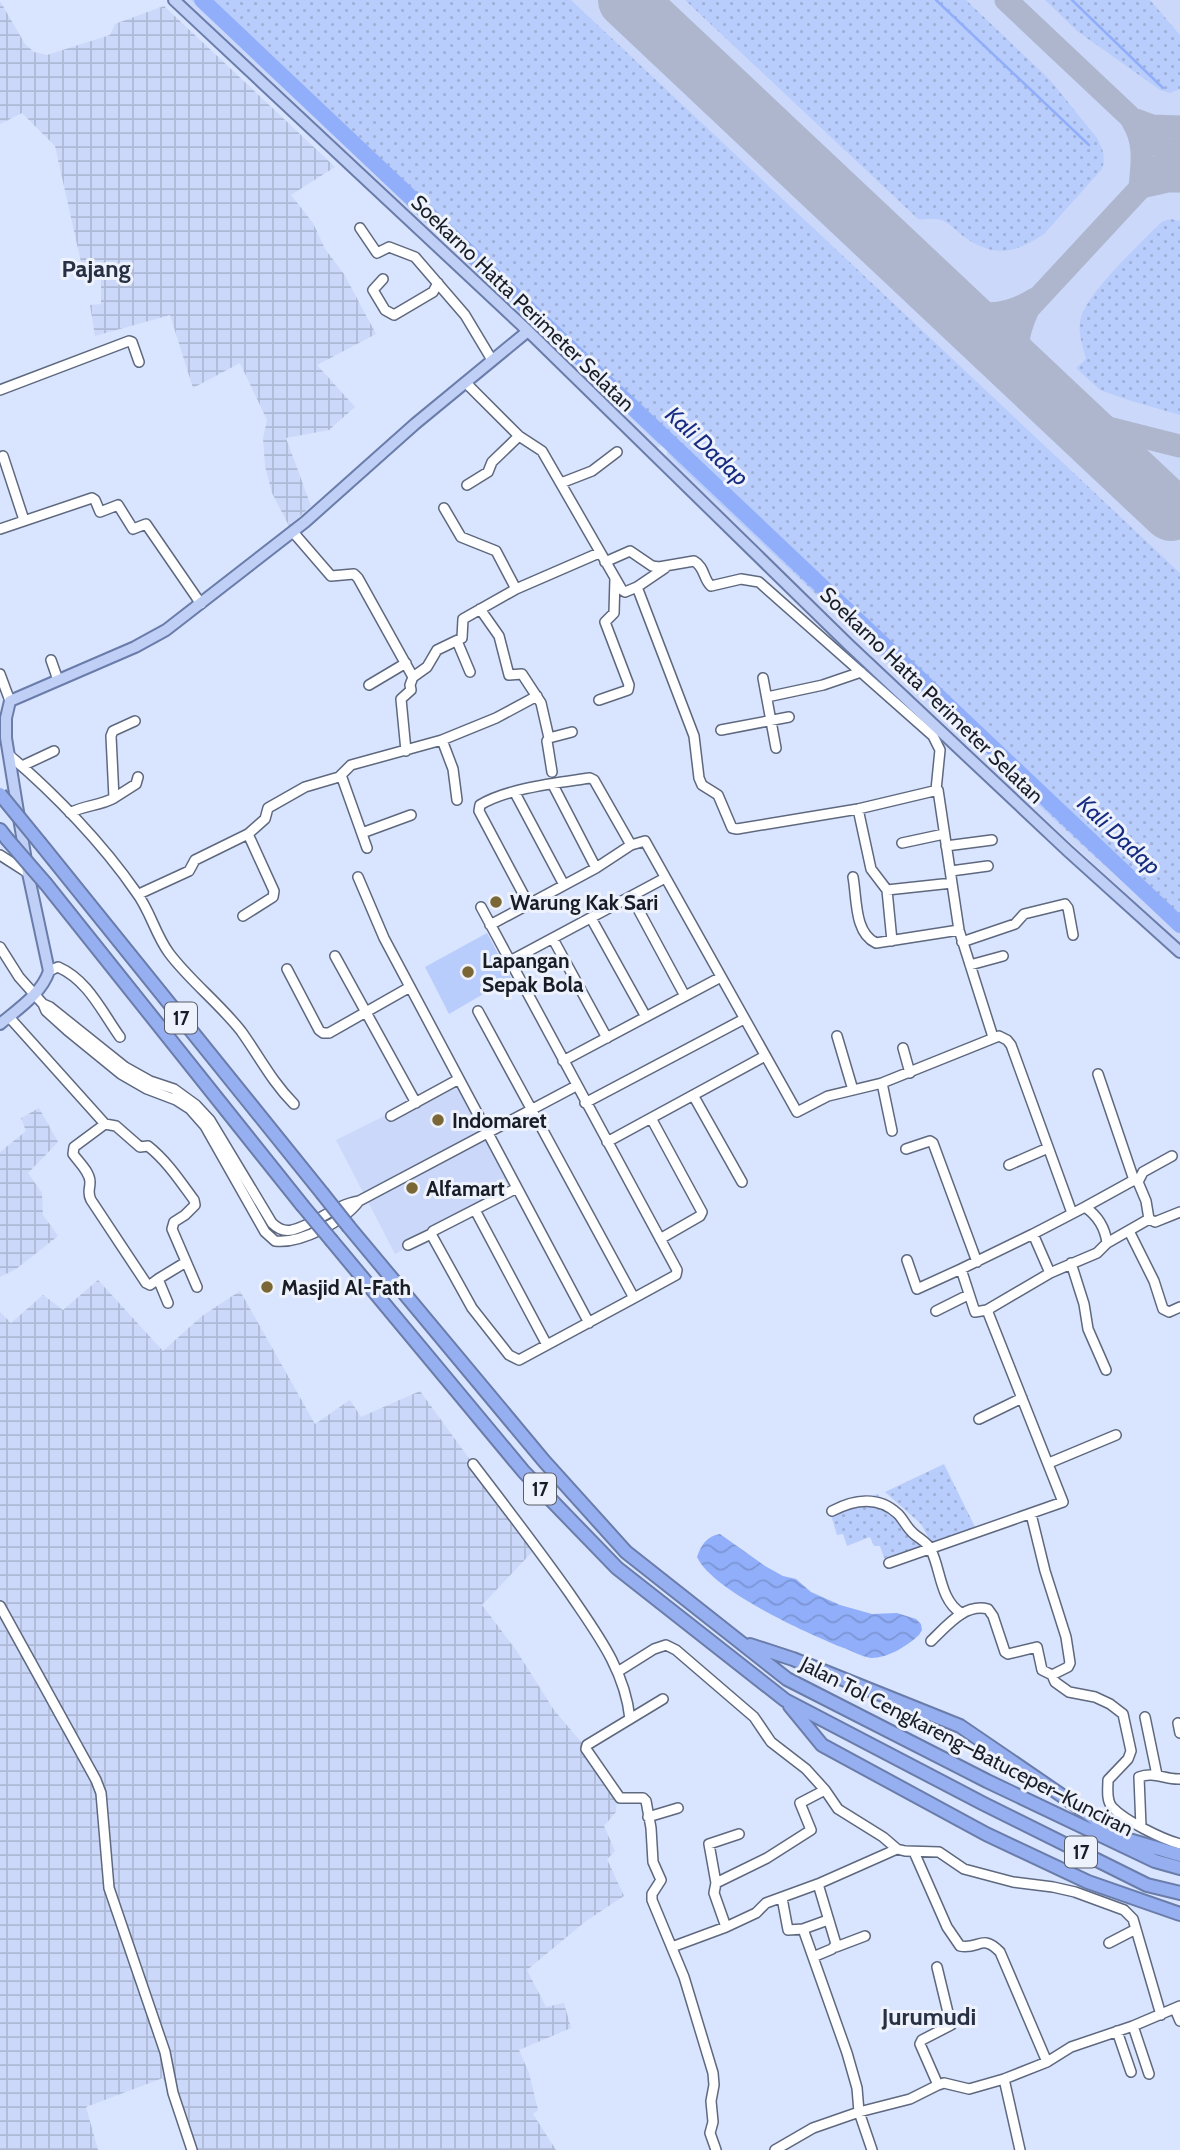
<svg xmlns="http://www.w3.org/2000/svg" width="1180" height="2150" font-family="Cabin,sans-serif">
<defs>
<pattern id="industrial-grid" width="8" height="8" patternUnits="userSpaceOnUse" patternTransform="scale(1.75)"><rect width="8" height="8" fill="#cbd8f9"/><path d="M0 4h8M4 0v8" fill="none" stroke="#aeb9d5"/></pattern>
<pattern id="grass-dots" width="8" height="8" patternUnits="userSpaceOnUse" patternTransform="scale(1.75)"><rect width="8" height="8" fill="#b9cdfc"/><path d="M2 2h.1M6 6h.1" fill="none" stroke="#9eb0d8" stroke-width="1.8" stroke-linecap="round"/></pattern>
<pattern id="water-waves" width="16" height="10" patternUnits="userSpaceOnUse" patternTransform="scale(1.75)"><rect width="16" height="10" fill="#90aef9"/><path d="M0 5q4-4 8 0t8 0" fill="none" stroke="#7c95d5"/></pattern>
</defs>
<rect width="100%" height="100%" fill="#d9e4fe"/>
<path fill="#cbd8f9" d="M178 0H1180V943L954 736 665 460 668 448 665 445 653 449 539 337 537 329 539 326 535 321 528 325Z
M459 1079 516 1184 395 1254 336 1140Z"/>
<path fill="url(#industrial-grid)" d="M0 1 25 44 34 52 47 55 110 35 115 24 164 6 335 167 291 195 313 223 325 249 344 274 376 334 317 365 355 407 329 430 286 438 311 506 289 526 272 493 265 466 263 438 267 420 240 363 193 388 170 315 95 336 90 305 101 304V271H83L55 146 22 113 0 124Z
M39 1108 58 1142 28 1173 42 1193 43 1215 58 1236 16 1269 0 1277V1152L26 1131 21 1118Z
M98 1280 163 1351 202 1316 240 1291 315 1424 350 1400 361 1417 420 1391 535 1549 482 1605 516 1650 554 1710 593 1756 617 1794 616 1812 604 1826 615 1851 607 1859 624 1896 586 1921 527 1970 546 2007 564 2003 571 2028 519 2050 529 2073 538 2110 533 2114 556 2150H187L163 2078 86 2107 98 2150H0V1312L11 1323 43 1295 63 1310Z"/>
<path fill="url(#grass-dots)" d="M191 0H571L1180 573V934L1046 812 679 465 667 452 670 448 665 443 658 444 532 320Z
M685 0H966L1050 80 1097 138C1103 149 1106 157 1102 169L1044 234C1015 254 993 258 963 236 957 231 948 222 941 220 934 218 925 220 918 219Z
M1045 0H1150L1180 35V89L1170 93 1160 90 1077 31Z
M1171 219 1180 221V415L1131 401 1100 390 1076 368 1086 359C1083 347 1078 334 1080 321 1085 295 1134 250 1153 230L1163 221Z
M944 1464 976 1529 932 1544 921 1524 885 1492Z
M877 1494 916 1530 925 1545 884 1558 880 1546H874L870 1537 847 1546 843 1534 837 1535 831 1515Z"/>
<path fill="#b9cdfc" d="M487 933 511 978 449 1014 425 967Z"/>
<path fill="url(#water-waves)" d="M720 1534 765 1566 783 1576 796 1579 811 1592 840 1605 872 1614 897 1613 916 1619 921 1624 922 1630 919 1635C907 1646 888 1658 871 1658 862 1657 850 1650 841 1647 805 1632 713 1591 697 1557 701 1545 707 1536 720 1534Z"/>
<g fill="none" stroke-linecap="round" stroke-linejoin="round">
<path stroke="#90aef9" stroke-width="2.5" d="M936 0 1089 145
M1072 0 1163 88"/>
<path stroke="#90aef9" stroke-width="16" d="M202 0 1180 925"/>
<path stroke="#aeb6cd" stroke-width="23" d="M1006 0 1180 164
M1136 120 1152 126 1180 127
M1133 122C1146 143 1142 165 1140 188L1142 185
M1141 187 1168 181H1180
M946 300C976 319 1005 318 1035 299
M1034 382C1012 357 1015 338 1028 309L1180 145
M1036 385 1082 416 1108 428 1180 446"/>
<path stroke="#aeb6cd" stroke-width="58" d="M627 0 1171 512"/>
<defs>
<path id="minor" d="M360 228 377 253 389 247 415 257 465 315 492 360
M383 279 373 290 385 310 394 315 433 292 438 283
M466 383 519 436 542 451 622 590 625 592 637 587 665 568
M0 390 129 341 132 342 139 362
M3 456 24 520
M561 483 592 471 617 452
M467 485 488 472 492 462 519 436
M444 508 461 537 496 551 516 589
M0 529 92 498 95 500 100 512 118 505 133 529 146 524 201 604
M293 532 331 576 354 574 358 578 413 677
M605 562 630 551 652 566 659 567 694 561C705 567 703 579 711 586L741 579 759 582 933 736 940 750 936 790
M637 587 694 736 699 778 702 785 718 795 732 828 737 829 858 809 938 790 959 930 993 1037
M480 609 499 636 509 675 522 674 541 703 549 738
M457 641 470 672
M51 660 58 680
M0 674 10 701
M763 678 776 748
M369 685 406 663
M767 697 823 685 861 672
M599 700 628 690 629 685 605 622 614 613 615 578
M721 730 789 717
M442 740 453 769 457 800
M406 751 401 699 411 690 410 685 413 677 427 667 437 650 462 638 463 619 516 589 599 553
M9 755C54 793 103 844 136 892 150 910 155 934 169 953 190 981 219 1003 241 1031 259 1056 272 1082 294 1104
M22 766 54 751
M552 772 547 741 549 738 572 732
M341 775 367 848
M553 785 596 868
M515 793 564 885
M114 798 136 784 138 777
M858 809 871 869 887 890 952 883
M70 813C84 805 100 806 114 798L111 736 113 731 135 721
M362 833 411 815
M902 843 944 834
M946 846 992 840
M0 855 28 873
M951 871 988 866
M358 877 384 938 589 1323
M853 877C857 898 854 933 876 943L959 930
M887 890 892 941
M139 894 189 871 195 860 248 834 265 819 268 808 305 787 339 777 351 765 442 740 496 718 537 696
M631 896 685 996
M528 903 479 811 480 805C508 788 557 783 590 778L594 780 631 845
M481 907 677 1270 676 1275 634 1298
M243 916 273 897 274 891 248 834
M591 918 646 1017
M490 925 596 868 631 845 645 841 797 1112 828 1096 882 1083 999 1036 1007 1040 1011 1045 1072 1213
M553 939 607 1038
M962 942 1015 924 1024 914 1065 904 1068 908 1073 935
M0 947 19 977 43 1004 46 1011 67 1030 121 1074 147 1089 176 1100 190 1109 205 1126 265 1232 275 1241C301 1244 344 1221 359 1201
M335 956 416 1103
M510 961 665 878
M970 965 1003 956
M287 969 319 1030 323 1033H329L410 987
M49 971 58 967C88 980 102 1012 120 1037
M43 1004 50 1007 125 1067 150 1081 174 1089 196 1105 210 1120 272 1223C278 1229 284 1232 292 1230 315 1225 334 1205 359 1201L576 1086
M478 1011 634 1298 519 1360 509 1355 472 1308 431 1234 433 1231 517 1188
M9 1017 105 1124 116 1126 140 1147 148 1146C167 1161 180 1181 194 1200L195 1205 185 1215 174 1222 172 1229 197 1287
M837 1036 853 1090
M903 1048 910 1073
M563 1061 721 977
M1098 1074 1134 1180
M882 1083 892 1131
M693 1095 742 1182
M585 1103 744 1019
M391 1116 459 1079
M651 1118 702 1212 700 1216 660 1239
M105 1124 74 1147 73 1154C78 1161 90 1172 90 1182 90 1190 87 1192 91 1200L146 1283 150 1285 158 1279
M607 1142 765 1056
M906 1149 930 1141 933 1143 977 1262
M1009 1165 1048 1148
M1138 1182 1143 1172 1172 1156
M475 1210 547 1345
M1149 1219 1155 1222 1180 1212
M1129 1231 1154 1281 1163 1309 1169 1312 1180 1307
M1033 1234 961 1269 975 1312 987 1310 1050 1273 1097 1253 1107 1243 1149 1219 1146 1201 1138 1182 1134 1180 1085 1207
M408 1245 431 1234
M907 1260 917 1289 961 1269
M1071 1263 1084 1304 1088 1329 1106 1370
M1050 1273 1033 1234 1085 1207C1098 1216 1105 1227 1107 1243
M168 1303 158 1279 186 1262
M936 1311 968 1295
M979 1419 1022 1398
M1049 1463 1116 1435
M473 1464C506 1507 539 1550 570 1594 597 1634 625 1670 630 1719
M832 1511C853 1500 878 1495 898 1514 903 1519 906 1526 911 1531 917 1538 928 1542 931 1550 941 1570 940 1600 961 1613
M1031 1514 1045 1571 1066 1637 1070 1663 1068 1667 1052 1675
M889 1563 1063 1502 987 1310
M0 1606 96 1780 101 1793 109 1888 165 2052 173 2093 192 2150
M931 1641C946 1627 964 1603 988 1609L993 1616 1005 1652 1008 1654 1037 1647 1042 1670 1052 1675 1055 1682 1069 1692 1095 1697 1110 1704 1123 1714 1131 1751 1128 1759 1108 1780C1108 1789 1106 1800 1112 1807 1125 1821 1162 1839 1180 1844
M619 1671 654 1649 666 1645 676 1650 754 1717 771 1742 806 1769 825 1790 838 1809 883 1837 897 1849
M663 1699 587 1745 586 1749 620 1798H643L646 1801 651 1828 653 1862 661 1880 652 1894V1900L684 1977 713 2073 714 2085 711 2101 713 2122 710 2133 716 2150
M1145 1717 1157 1775
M1178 1723 1180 1733
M648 1817 678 1808
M1141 1827 1139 1777C1154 1771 1165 1780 1180 1779
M914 1852 947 1927 960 1946C979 1950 982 1933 1000 1952L1047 2062
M716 1883 767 1858 811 1830 800 1803 825 1790
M782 1898 788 1930 803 1929 828 1920
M726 1927 714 1893 716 1883 709 1844 739 1834
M803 1929 847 2053 857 2088 859 2112 872 2150
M1109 1943 1136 1929
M672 1947 726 1927 756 1913 766 1903 818 1884 897 1849 905 1851 939 1852 964 1869 1013 1882 1053 1887 1075 1892 1124 1910 1133 1919 1161 2015
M836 1947 865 1936
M813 1957 832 1949 836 1944 818 1884
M937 1967 951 2025 922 2040 920 2044 938 2085
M1175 2009 1180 2021
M1133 2026 1149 2074
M1117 2031 1131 2072
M1004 2079 1020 2150
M775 2150 813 2128 859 2112 910 2099 938 2085 944 2083 969 2089 1004 2079 1047 2062 1071 2047 1133 2026 1180 2006"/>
<path id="major" d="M174 0 528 331 849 645 1068 851 1180 952
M0 1024C18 1009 42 993 49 971L28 873 6 738V718L10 701 135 647 166 630 305 522 415 424 528 331"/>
<path id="highway" d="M0 830 7 839
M40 843 322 1193
M46 884 302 1205
M349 1227 544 1461 626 1552 787 1679 987 1781 1155 1861 1180 1868
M332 1241 524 1472 617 1568 785 1700 984 1804 1147 1885 1180 1893
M750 1645 793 1659 960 1726 1080 1808 1119 1837 1180 1855
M790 1706 822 1745 986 1834 1088 1882 1180 1914"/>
</defs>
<use href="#minor" stroke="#5e687e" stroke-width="12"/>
<use href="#major" stroke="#6a7ca9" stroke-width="14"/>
<use href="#highway" stroke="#6a7ca9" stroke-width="16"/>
<use href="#minor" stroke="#fff" stroke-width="9"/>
<use href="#major" stroke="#bfcff6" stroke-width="10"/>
<use href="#highway" stroke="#95aff0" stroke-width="12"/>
<defs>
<path id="highway-bridge" d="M0 794 40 843
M7 839 46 884
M322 1193 349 1227
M302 1205 332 1241"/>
</defs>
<use href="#highway-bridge" stroke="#6a7ca9" stroke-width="16" stroke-linecap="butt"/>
<use href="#highway-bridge" stroke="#95aff0" stroke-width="12"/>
</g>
<g fill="#7b6635" stroke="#edf2fc" stroke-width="2.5">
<circle cx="496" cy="902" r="7"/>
<circle cx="468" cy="972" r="7"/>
<circle cx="438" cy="1120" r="7"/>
<circle cx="412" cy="1188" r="7"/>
<circle cx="267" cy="1287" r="7"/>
</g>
<g text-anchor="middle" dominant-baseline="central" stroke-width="6" stroke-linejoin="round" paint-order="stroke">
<g fill="#edf2fc" stroke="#595d66" stroke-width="2">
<rect x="165" y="1002.5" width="32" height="31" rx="5"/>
<rect x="524" y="1473.5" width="32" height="31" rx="5"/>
<rect x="1065" y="1836.5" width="32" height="31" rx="5"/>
</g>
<g font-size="19" font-weight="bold" fill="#191d26">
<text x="181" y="1018">17</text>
<text x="540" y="1489">17</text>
<text x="1081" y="1852">17</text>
</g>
<g font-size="21" fill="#191d26" stroke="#edf2fc">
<text transform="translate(523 303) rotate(44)">Soekarno Hatta Perimeter Selatan</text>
<text transform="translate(932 695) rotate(44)">Soekarno Hatta Perimeter Selatan</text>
<text transform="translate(967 1746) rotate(27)">Jalan Tol Cengkareng–Batuceper–Kunciran</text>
</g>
<g font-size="21" font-weight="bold" fill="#191d26" stroke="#edf2fc" text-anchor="start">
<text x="510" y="902">Warung Kak Sari</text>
<text x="482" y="960">Lapangan<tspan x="482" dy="24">Sepak Bola</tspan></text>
<text x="452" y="1120">Indomaret</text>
<text x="426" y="1188">Alfamart</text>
<text x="281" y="1287">Masjid Al-Fath</text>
</g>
<g font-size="23" font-style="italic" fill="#172c80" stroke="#edf2fc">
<text transform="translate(707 446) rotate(43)">Kali Dadap</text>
<text transform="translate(1119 835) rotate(43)">Kali Dadap</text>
</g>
<g font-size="24" font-weight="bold" fill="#283044" stroke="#edf2fc">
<text x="96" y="268">Pajang</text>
<text x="929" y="2016">Jurumudi</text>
</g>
</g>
</svg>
